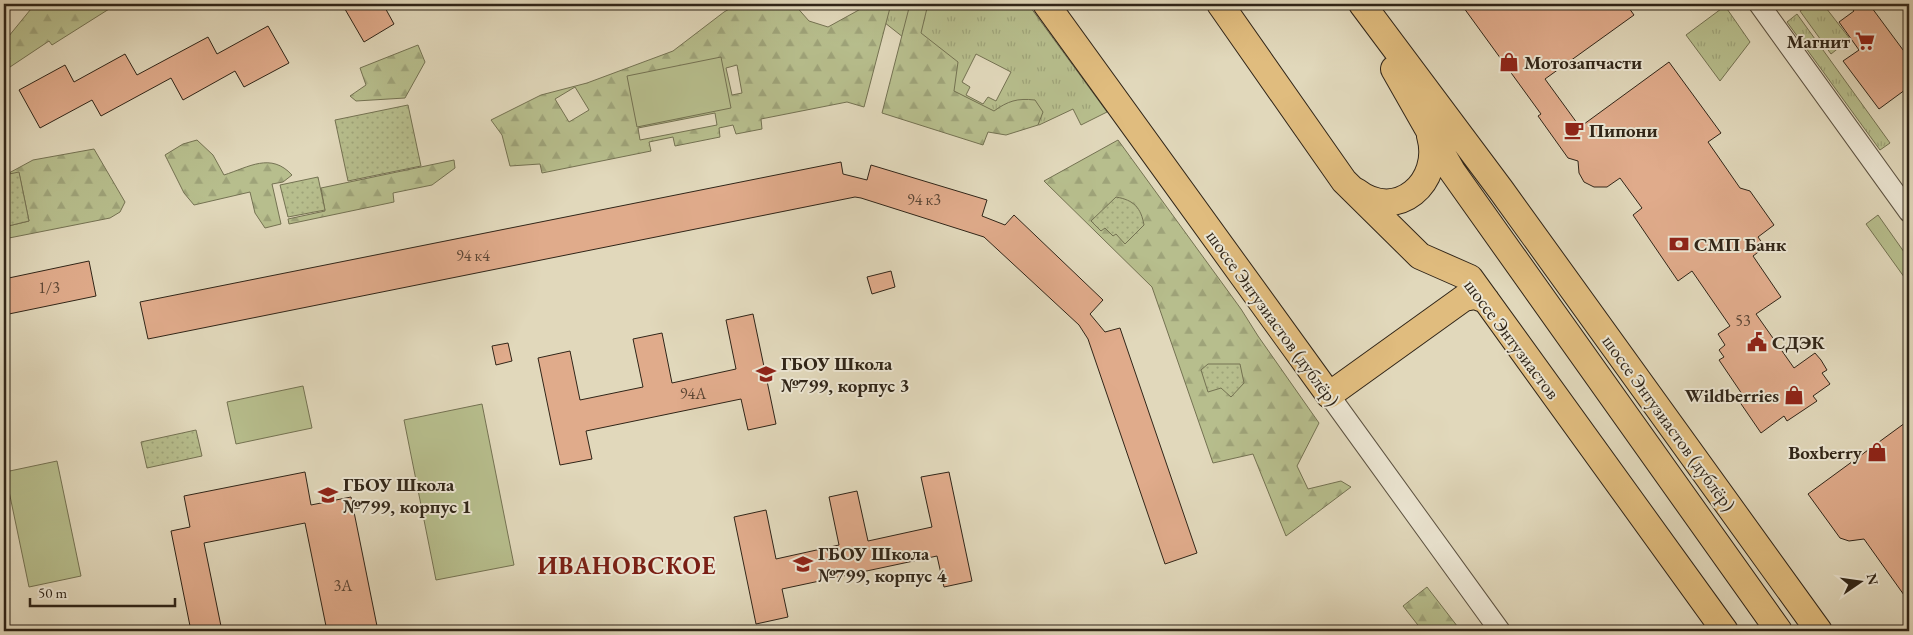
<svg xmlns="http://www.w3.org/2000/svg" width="1913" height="635" font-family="'EB Garamond',serif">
<defs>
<pattern id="grass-tufts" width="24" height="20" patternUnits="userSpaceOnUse" patternTransform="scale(1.25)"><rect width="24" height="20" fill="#b7be8d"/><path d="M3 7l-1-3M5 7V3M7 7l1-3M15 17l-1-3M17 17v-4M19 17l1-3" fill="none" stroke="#9ea379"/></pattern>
<pattern id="forest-firs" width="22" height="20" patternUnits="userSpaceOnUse" patternTransform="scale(1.25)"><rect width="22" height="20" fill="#b7be8d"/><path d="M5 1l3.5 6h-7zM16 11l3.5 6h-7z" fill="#9ea379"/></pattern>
<pattern id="park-dots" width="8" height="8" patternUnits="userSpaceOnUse" patternTransform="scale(1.25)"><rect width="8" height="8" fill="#b7be8d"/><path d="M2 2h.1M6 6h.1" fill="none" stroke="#9ea379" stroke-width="1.8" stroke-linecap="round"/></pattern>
</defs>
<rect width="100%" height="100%" fill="#e1d8bb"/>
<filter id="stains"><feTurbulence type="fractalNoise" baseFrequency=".004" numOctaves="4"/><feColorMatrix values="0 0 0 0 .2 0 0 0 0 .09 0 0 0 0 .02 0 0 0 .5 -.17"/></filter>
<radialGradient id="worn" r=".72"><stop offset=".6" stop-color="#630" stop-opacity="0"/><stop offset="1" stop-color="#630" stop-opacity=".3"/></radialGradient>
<path fill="url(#grass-tufts)" stroke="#747252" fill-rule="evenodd" d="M861 4H1028L1107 112 1081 125 1073 109 1039 125 994 112 953 91 946 71ZM976 54 1011 72 996 101 988 97 983 104 966 95 970 87 962 82Z
M1810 4H1823L1850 39 1831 54 1800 11Z
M1725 6 1750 42 1720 81 1686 35Z
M1797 14 1890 143 1880 150 1787 22Z"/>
<path fill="url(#forest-firs)" stroke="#747252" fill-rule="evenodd" d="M35 4H117L52 45 49 41 4 71V42Z
M738 4H794L809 21 828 27 866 6 891 4 864 107 847 102 761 119 762 129 736 134 733 125 719 128 720 137 675 146 673 137 649 142 651 151 542 173 540 164 510 166 502 135 491 120 541 95 587 83 673 51 724 12ZM737 65 742 93 732 95 726 68ZM575 87 589 110 569 122 555 99ZM715 113 717 125 640 140 638 128Z
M910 4H928L921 33 958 62 954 91 994 111C1008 101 1017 98 1035 100L1043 112 1038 125 1006 135 988 132 983 145 882 113Z
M418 45 425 62 405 98 356 101 350 96 366 85 360 68Z
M197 140 213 155 224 175C249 167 271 152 292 175L283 182 272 184 281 224 265 228 255 213 250 192 194 205 184 193 165 155 183 144Z
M1118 140 1241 309 1258 336 1319 423 1297 466 1308 489 1341 481 1351 487 1286 536 1253 454 1213 463 1152 287 1044 181Z
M94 149 125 202 120 212 110 218 4 239V227L29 221 19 173 4 175V165L9 173 33 160Z
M454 160 455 168 432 185 393 193 394 202 289 224 288 219 325 211 321 188Z
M1427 587 1461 631H1419L1421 629 1403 606Z"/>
<path fill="url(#park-dots)" stroke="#747252" d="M408 105 421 166 348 181 335 120Z
M19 172 29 221 4 227V175Z
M318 177 325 210 288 217 280 185Z
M1116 197C1134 200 1141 208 1144 225L1125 244 1116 234 1113 236 1105 228 1101 231 1091 221Z
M1208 364H1240L1244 383 1231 397 1221 388 1208 392 1201 370Z
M196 430 202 456 147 468 141 442Z"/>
<path fill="#b7be8d" stroke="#747252" d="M721 57 731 108 637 127 627 76Z
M1878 215 1909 259V279L1907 281 1866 224Z
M303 386 312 428 236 444 227 402Z
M482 404 514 565 436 580 404 420Z
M57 461 81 576 29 587 5 472Z"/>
<path fill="#e0ab8b" stroke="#302518" d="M342 4H383L394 24 364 42Z
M1461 4H1626L1634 15 1545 79 1580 127 1669 62 1721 133 1708 142 1740 188 1750 191 1774 225 1758 237 1765 247 1753 256 1781 297 1756 314 1794 368 1815 353 1821 360 1827 370 1822 373 1830 384 1813 396 1817 401 1787 421 1784 416 1761 433 1737 398 1742 394 1719 360 1724 357 1719 350 1725 345 1718 334 1730 326 1692 271 1678 281 1633 215 1642 208 1620 178 1607 187H1594L1584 182 1579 173 1578 161 1568 158 1538 116 1541 114Z
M1848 4H1869L1909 58V87L1879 109 1843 61 1859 50 1839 22 1854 11Z
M268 26 289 63 244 87 235 71 183 100 171 78 101 116 92 100 40 128 19 90 65 65 74 82 125 54 137 75 208 37 217 54Z
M841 162 843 174 867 180 871 165 987 200 982 216 1005 225 1014 215 1103 300 1090 314 1105 332 1120 328 1197 553 1165 564 1088 339 1079 325 984 237 861 198 855 197 148 339 140 302Z
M89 261 96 296 4 315V279Z
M891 271 895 287 872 294 867 277Z
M753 314 776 424 748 430 741 399 586 431 592 459 560 465 538 358 570 351 580 400 643 387 633 339 662 333 672 383 736 369 726 320Z
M508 343 512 361 496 365 492 346Z
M1909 420V602L1864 539 1849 541 1840 538 1808 494Z
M305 472 311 505 351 497 378 631H327L305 523 204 543 222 631H191L171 531 190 527 184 496Z
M949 472 972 581 944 587 937 556 782 589 788 617 756 624 734 517 766 510 776 559 839 545 829 497 857 491 868 541 932 527 921 477Z"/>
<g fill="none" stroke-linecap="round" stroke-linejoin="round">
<defs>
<path id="minor" d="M1759 4 1909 212
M1329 395 1500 631"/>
<path id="major" d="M1046 4 1329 395 1464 298 1475 296 1486 300
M1220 4 1344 181 1420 256 1470 278 1725 631
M1362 4 1501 190 1819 631
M1394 69 1452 171 1779 631
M1356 191C1397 223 1443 182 1430 136"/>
</defs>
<use href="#minor" stroke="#5c5241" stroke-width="22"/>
<use href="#major" stroke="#302518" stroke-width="28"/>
<use href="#minor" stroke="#ece6d3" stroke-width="20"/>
<use href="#major" stroke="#e0bc7e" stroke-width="26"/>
</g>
<defs>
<symbol id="supermarket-bare" viewBox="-9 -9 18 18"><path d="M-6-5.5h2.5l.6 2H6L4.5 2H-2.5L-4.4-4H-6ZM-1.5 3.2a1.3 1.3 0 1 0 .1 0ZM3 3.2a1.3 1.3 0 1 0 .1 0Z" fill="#8f2418" stroke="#ece6d3" stroke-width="2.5" paint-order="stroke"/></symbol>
<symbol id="shop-bare" viewBox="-9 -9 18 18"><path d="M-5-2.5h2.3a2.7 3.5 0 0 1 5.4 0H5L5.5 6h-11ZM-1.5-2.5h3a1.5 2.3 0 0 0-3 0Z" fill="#8f2418" stroke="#ece6d3" stroke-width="2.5" paint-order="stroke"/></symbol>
<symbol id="cafe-bare" viewBox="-9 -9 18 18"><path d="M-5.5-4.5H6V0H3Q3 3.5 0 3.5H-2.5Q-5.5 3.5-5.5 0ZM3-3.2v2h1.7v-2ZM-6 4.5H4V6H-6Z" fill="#8f2418" stroke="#ece6d3" stroke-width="2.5" paint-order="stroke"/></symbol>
<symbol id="bank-bare" viewBox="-9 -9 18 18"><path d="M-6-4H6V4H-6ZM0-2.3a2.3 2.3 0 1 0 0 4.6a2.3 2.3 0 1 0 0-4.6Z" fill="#8f2418" stroke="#ece6d3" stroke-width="2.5" paint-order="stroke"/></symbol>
<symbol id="civic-bare" viewBox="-9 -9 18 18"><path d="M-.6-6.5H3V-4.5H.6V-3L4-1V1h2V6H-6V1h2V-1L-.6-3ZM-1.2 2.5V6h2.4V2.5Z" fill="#8f2418" stroke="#ece6d3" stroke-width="2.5" paint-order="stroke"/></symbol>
<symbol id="school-bare" viewBox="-9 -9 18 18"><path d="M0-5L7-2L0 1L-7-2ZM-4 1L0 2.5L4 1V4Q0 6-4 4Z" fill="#8f2418" stroke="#ece6d3" stroke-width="2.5" paint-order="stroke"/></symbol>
</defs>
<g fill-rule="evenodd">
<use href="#supermarket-bare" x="1851" y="27" width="28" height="28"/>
<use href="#shop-bare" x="1495" y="48" width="28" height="28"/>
<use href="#cafe-bare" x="1560" y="116" width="28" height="28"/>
<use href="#bank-bare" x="1665" y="230" width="28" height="28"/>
<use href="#civic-bare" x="1743" y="328" width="28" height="28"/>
<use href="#school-bare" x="752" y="360" width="28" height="28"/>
<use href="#shop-bare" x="1780" y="381" width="28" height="28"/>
<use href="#shop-bare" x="1863" y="438" width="28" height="28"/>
<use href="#school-bare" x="314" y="481" width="28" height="28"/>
<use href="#school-bare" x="789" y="550" width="28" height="28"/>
</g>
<g text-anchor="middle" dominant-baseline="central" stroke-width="4" stroke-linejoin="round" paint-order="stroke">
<g font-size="16" fill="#5c4635">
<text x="924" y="199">94 к3</text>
<text x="473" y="255">94 к4</text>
<text x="49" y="287">1/3</text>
<text x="1743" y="320">53</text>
<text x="693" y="393">94А</text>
<text x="343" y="585">3А</text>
</g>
<g font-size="19" font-weight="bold" fill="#302518" stroke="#ece6d3" text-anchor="start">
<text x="1850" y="41" text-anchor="end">Магнит</text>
<text x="1524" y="62">Мотозапчасти</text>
<text x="1589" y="130">Пипони</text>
<text x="1694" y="244">СМП Банк</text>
<text x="1772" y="342">СДЭК</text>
<text x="781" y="363">ГБОУ Школа<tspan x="781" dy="22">№799, корпус 3</tspan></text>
<text x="1779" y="395" text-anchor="end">Wildberries</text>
<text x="1862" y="452" text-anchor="end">Boxberry</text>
<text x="343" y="484">ГБОУ Школа<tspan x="343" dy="22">№799, корпус 1</tspan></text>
<text x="818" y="553">ГБОУ Школа<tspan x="818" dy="22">№799, корпус 4</tspan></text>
</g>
<g font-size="19" fill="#302518" stroke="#ece6d3">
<text transform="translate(1273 318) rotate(54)">шоссе Энтузиастов (дублёр)</text>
<text transform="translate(1512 339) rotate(53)">шоссе Энтузиастов</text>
<text transform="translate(1669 423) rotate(54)">шоссе Энтузиастов (дублёр)</text>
</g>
<g font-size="24" font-weight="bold" letter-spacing="1" fill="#7a1f14" stroke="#ece6d3">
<text x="627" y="565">ИВАНОВСКОЕ</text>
</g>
</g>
<rect width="1913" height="635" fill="none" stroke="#e1d8bb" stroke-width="20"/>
<rect x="5" y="5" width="1903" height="625" fill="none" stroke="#302518" stroke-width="2.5"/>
<rect x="10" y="10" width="1893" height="615" fill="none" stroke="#302518"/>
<g transform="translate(1860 582) rotate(77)" stroke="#ece6d3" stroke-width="4" paint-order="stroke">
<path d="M0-4L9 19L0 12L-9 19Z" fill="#302518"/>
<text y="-8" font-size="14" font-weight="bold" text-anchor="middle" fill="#302518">N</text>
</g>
<path d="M30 598v8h145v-8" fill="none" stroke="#302518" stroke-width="2.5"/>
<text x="38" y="598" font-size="15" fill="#302518" stroke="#ece6d3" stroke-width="4" paint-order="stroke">50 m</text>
<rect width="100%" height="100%" filter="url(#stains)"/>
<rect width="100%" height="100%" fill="url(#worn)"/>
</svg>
